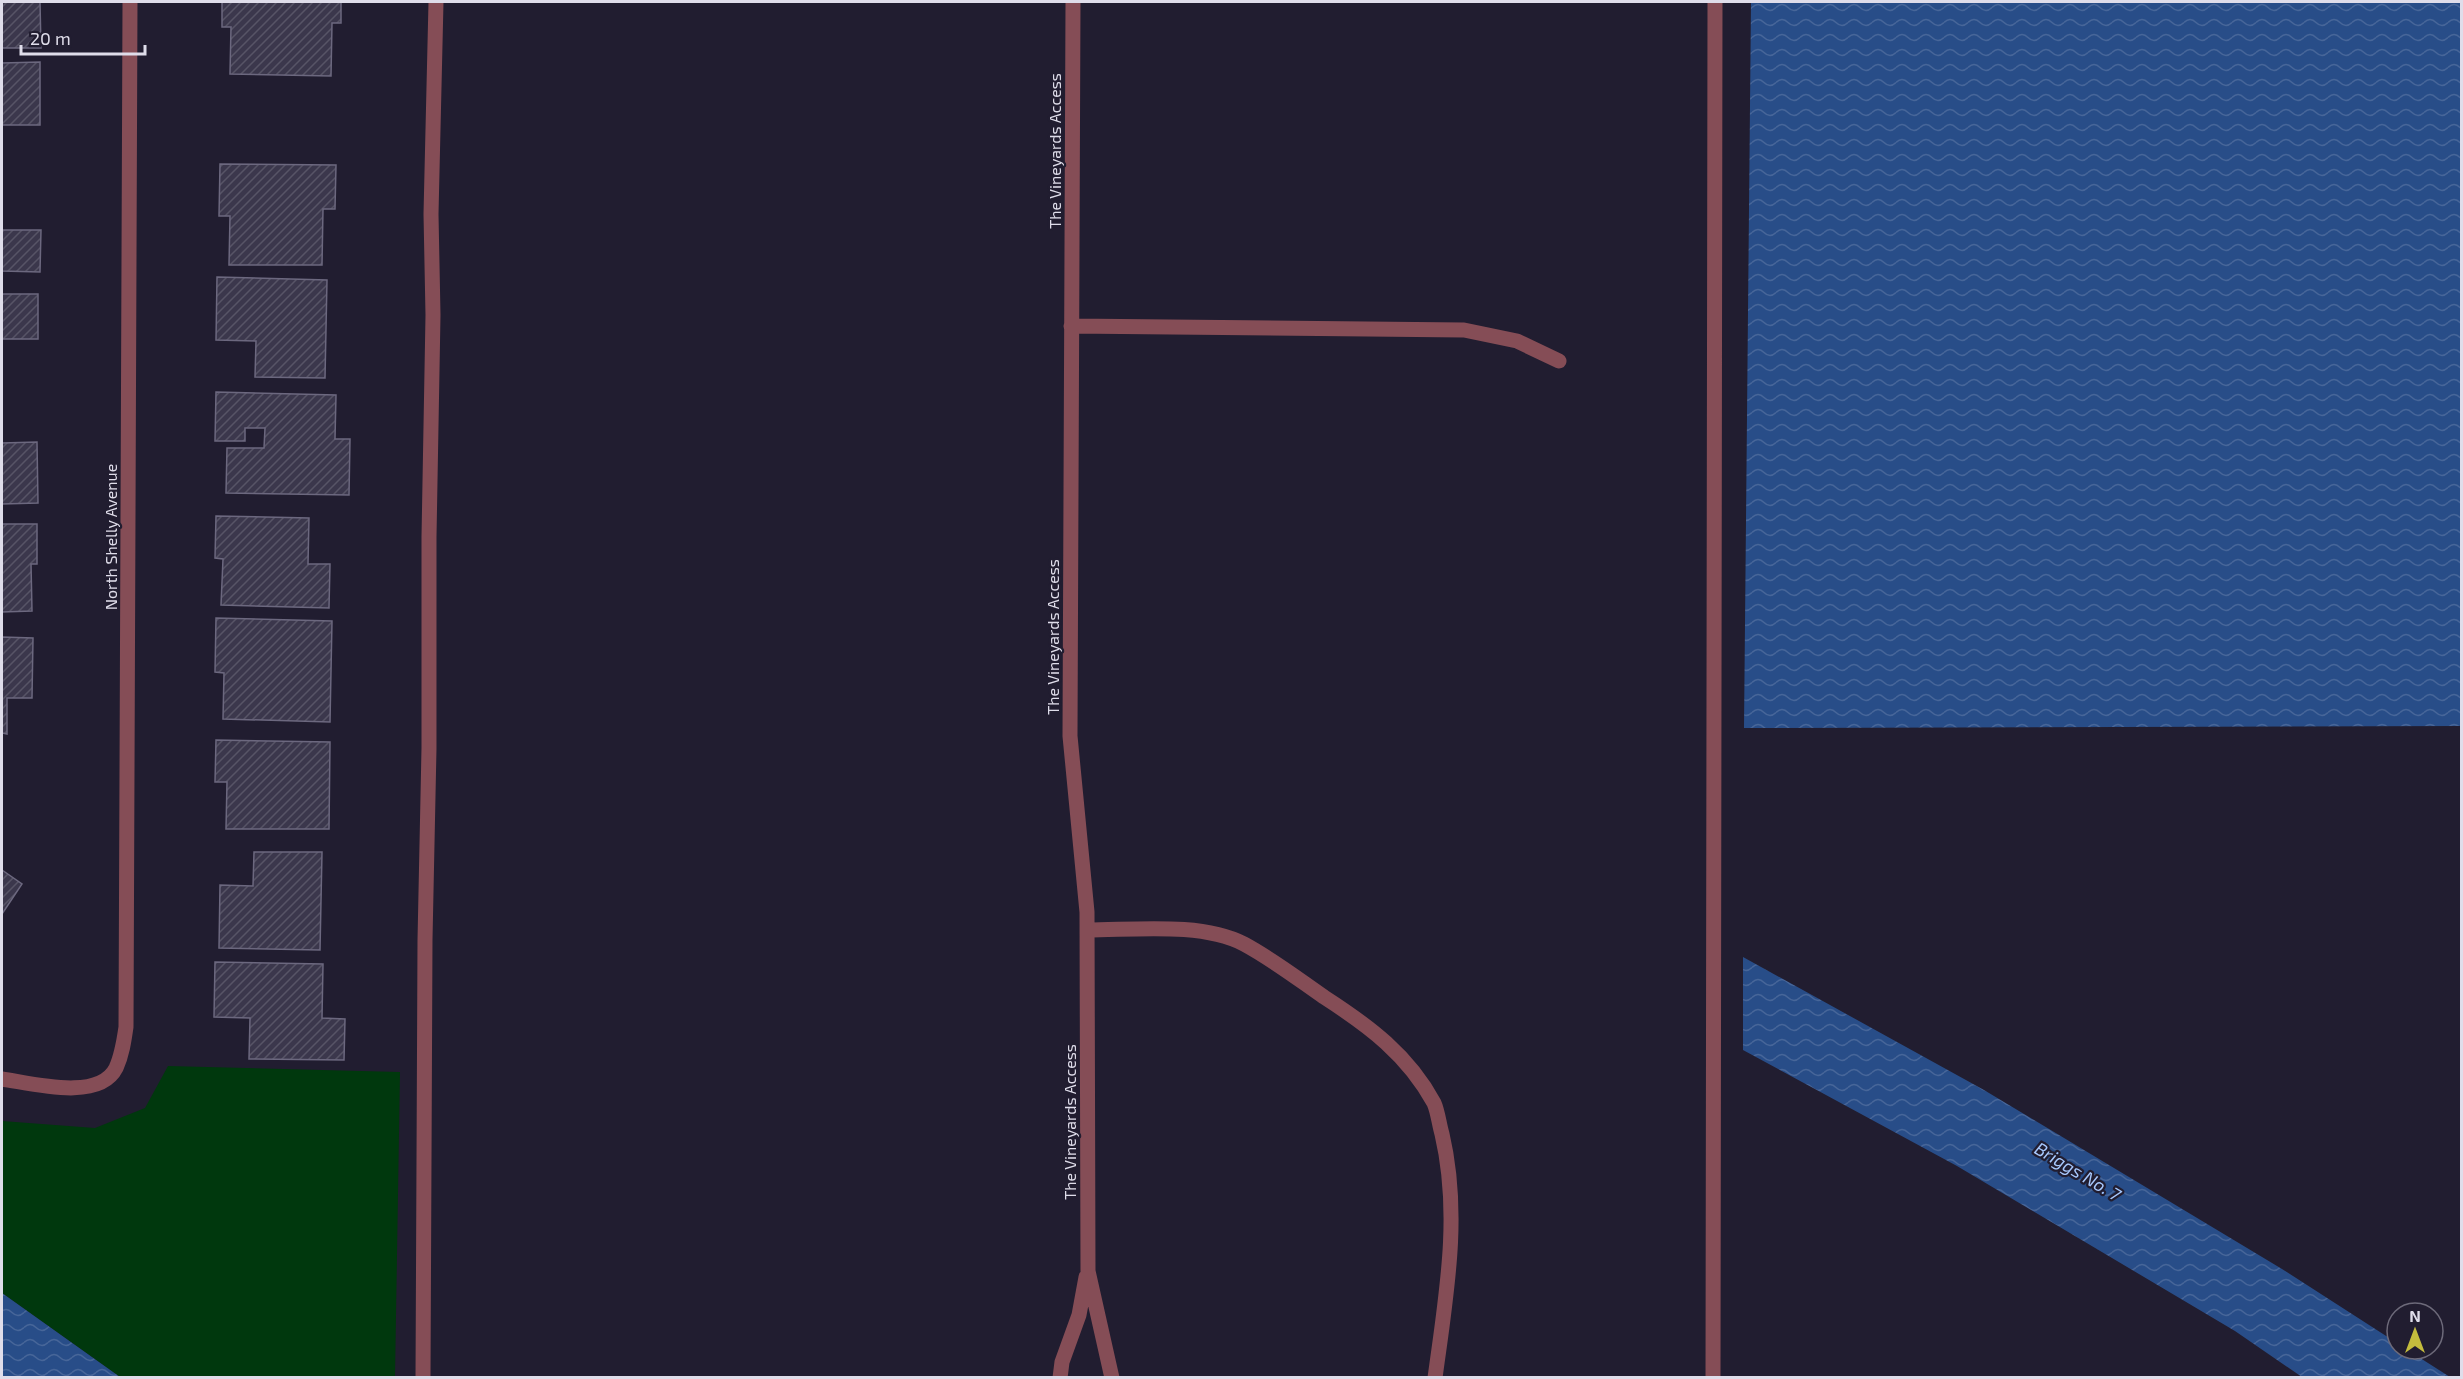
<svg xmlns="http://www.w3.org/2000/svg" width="2463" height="1379" font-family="'Exo 2',sans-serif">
<defs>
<pattern id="water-waves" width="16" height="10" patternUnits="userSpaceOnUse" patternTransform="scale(1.5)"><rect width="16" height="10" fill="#284d88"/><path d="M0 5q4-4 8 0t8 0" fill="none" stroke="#476699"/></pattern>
<pattern id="building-hatch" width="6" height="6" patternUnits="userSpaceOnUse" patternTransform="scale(1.5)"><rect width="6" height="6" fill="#3b374c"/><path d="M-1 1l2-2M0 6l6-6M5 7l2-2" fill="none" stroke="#575466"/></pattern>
</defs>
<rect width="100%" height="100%" fill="#211d30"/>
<path fill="#00380d" d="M168 1066 400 1072 395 1377H120L2 1293V1121L95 1128 145 1108Z"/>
<path fill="url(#water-waves)" d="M1751 2H2461V726L1744 728Z
M1743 957 1984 1090 2282 1269 2397 1343V1349H2406L2450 1377H2302L2235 1331 1957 1166 1743 1050Z
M2 1293 120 1377H2Z"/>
<path fill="url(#building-hatch)" stroke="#6c687f" stroke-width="1.5" d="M2 2H40L41 48H2Z
M222 2H341V23H332L331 76 230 74 231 27H222Z
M40 62V125H2V63Z
M220 164 336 165 335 209H323L322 265H229L230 216H219Z
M2 230H41L40 272 2 271Z
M217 277 327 280 325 378 255 377 256 341 216 340Z
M2 294H38V339H2Z
M216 392 336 395 335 439H350L349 495 226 493 227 448H264L265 428H245V441H215Z
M37 442 38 503 2 504V443Z
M216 516 309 518 308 564H330L329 608 221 605 223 559 215 558Z
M2 524H37V564H31L32 611 2 612Z
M216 618 332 621 330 722 223 719 224 673 215 672Z
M2 637 33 638 32 698H7V734L2 733Z
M216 740 330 742 329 829H226L227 782H215Z
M254 852H322L320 950 219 948 220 885 253 886Z
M2 870 22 884 2 914Z
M215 962 323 964 322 1018 345 1019 344 1060 249 1059 250 1018 214 1017Z"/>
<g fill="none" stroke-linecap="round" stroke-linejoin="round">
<path stroke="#854d56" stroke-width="15" d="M1073 2 1070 736 1087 912 1088 1271 1112 1378
M1071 326 1464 330 1517 341 1559 361
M1087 930C1135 930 1201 922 1244 944 1272 959 1298 979 1324 997 1369 1026 1408 1055 1434 1103 1438 1112 1439 1124 1442 1134 1461 1215 1446 1296 1435 1378
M2 1079C31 1083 99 1102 116 1068 122 1055 124 1041 126 1027L130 2
M423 1378 425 940 429 748V537L433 315 431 214 436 2
M1060 1378 1062 1362 1079 1315 1086 1277
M1713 1378 1715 2"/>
</g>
<g text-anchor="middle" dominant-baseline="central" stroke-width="4.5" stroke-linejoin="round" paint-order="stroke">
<g font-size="16" fill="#dfddea" stroke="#211d30">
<text transform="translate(1054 151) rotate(-90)">The Vineyards Access</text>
<text transform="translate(110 537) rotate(-90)">North Shelly Avenue</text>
<text transform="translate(1052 637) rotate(-90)">The Vineyards Access</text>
<text transform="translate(1069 1122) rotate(-90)">The Vineyards Access</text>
</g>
<g font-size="18" font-style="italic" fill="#a7c8fd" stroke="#211d30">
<text transform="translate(2078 1171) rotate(31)">Briggs No. 7</text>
</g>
</g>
<rect width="2463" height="1379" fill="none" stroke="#dfddea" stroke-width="6"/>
<g transform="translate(2415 1331)"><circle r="28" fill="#211d30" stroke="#6d6a7a" stroke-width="1.5"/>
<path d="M0-4.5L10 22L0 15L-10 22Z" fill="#c4bc3d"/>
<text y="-9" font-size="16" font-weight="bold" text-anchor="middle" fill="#dfddea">N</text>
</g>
<path d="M21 45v9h124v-9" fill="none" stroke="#dfddea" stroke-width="3"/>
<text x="30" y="45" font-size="18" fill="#dfddea" stroke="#211d30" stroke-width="4.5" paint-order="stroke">20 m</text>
</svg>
